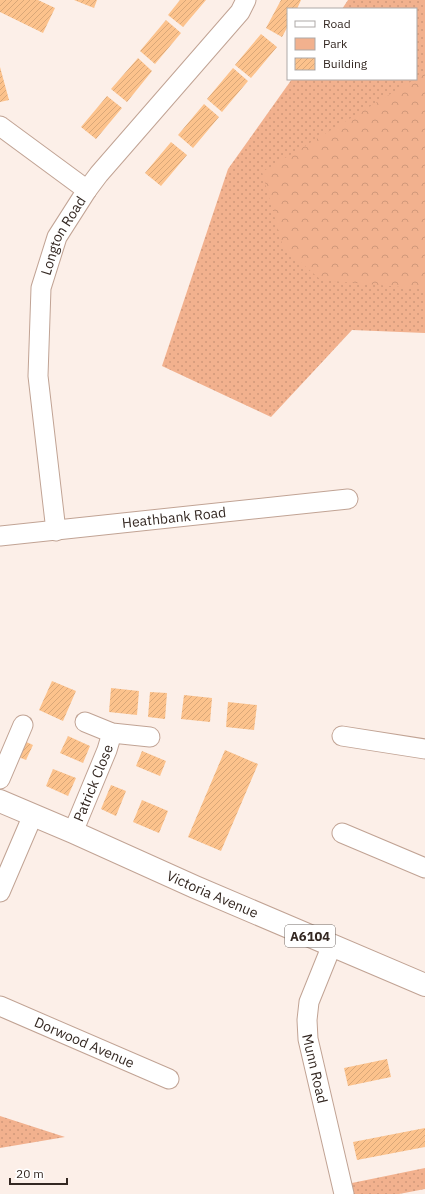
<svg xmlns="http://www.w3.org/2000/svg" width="425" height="1194" font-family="'IBM Plex Sans',sans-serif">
<defs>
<pattern id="green-dots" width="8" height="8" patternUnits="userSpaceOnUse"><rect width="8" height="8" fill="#f2b18e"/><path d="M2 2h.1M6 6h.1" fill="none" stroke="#d0987a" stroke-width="1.8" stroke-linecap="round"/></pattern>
<pattern id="forest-crowns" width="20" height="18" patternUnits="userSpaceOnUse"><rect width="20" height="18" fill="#f2b18e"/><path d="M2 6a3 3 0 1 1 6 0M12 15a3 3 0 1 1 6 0" fill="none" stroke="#d0987a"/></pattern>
<pattern id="building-hatch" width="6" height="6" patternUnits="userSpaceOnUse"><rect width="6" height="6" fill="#fcc28c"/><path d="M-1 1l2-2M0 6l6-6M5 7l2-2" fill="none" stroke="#d9a778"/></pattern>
</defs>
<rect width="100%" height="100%" fill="#fcefe8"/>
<path fill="url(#green-dots)" d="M348 0H425V333L352 330 271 417 162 366 228 169 292 79H416V9H342Z
M0 1116 65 1137 0 1148Z
M425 1168V1189L399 1194H349L347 1184Z"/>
<path fill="url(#forest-crowns)" d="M425 73V289L321 280 283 247 262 172Z"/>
<path fill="url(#building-hatch)" d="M0 0H38L55 8 43 33 0 12Z
M74 0H97L94 8Z
M180 0H206L183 27 168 15Z
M281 0H301L297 9H288V26L282 37 266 28Z
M166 20 181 33 155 64 140 51Z
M261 34 277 47 251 78 235 65Z
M138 58 152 71 127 102 111 89Z
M0 67 9 100 0 102Z
M233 68 248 81 222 112 207 99Z
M107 96 122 108 96 139 81 127Z
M204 104 219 117 193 148 178 135Z
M171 142 187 155 161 186 145 173Z
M52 681 76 691 63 721 39 710Z
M111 688 139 691 137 715 109 712Z
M150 692 167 693 165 719 148 717Z
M184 695 212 698 210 722 181 719Z
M228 702 257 705 254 730 226 727Z
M68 736 90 746 83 763 60 753Z
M22 740 33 745 26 760 16 756Z
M225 750 258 764 221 851 188 837Z
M142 751 166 761 160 776 136 766Z
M53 769 76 778 68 796 46 786Z
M111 785 126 791 116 816 101 809Z
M142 800 168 811 159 833 133 822Z
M387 1059 391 1077 348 1086 344 1068Z
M425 1128V1147L357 1160 353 1142Z"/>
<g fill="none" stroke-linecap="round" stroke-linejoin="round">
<defs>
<g id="minor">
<path d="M0 126 87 190"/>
<path id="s1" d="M56 531 38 376 41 288 57 237 87 190 99 174 240 12 246 0"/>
<path id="s2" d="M0 536 348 499"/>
<path d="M85 722 112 733 150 737"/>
<path d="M342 736 425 749"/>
<path d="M0 779 23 725"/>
<path id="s3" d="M73 832 107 750 112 733"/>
<path d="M342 833 425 868"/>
<path d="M0 892 33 815"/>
<path id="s4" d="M332 945 309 1002 307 1020 308 1039 344 1194"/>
<path id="s5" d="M0 1006 169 1079"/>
</g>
<g id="major">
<path id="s6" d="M0 801 73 832 195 887 425 985"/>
</g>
</defs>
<use href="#minor" stroke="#c1a394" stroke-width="21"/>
<use href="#major" stroke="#c1a394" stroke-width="24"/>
<use href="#minor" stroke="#fff" stroke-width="19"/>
<use href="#major" stroke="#fff" stroke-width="22"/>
</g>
<g text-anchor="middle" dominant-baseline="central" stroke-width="3.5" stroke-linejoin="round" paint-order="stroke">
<rect fill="#fff" stroke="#716864" stroke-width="1" x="285" y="925" width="50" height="22" rx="3"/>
<g font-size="13" font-weight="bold" fill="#342822">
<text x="310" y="936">A6104</text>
</g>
<g font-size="14" fill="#342822" stroke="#fff">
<text stroke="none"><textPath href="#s1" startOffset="301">Longton Road</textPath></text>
<text stroke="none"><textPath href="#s2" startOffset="175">Heathbank Road</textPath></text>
<text stroke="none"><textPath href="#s3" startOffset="53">Patrick Close</textPath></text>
<text stroke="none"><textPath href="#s6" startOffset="232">Victoria Avenue</textPath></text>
<text stroke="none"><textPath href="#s5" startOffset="92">Dorwood Avenue</textPath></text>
<text stroke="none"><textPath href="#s4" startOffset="129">Munn Road</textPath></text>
</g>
</g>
<rect x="287" y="8" width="130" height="72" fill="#ffffff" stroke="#aea9a7"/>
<rect x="295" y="21" width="20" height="6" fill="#ffffff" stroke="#aea9a7"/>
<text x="323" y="28" font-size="12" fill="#342822">Road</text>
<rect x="295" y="38" width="20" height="12" fill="#f2b18e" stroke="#aea9a7"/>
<text x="323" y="48" font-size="12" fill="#342822">Park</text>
<rect x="295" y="58" width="20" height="12" fill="url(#building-hatch)" stroke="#aea9a7"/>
<text x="323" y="68" font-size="12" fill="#342822">Building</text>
<path d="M10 1178v6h57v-6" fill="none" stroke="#342822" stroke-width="2"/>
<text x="16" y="1178" font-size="12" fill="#342822" stroke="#ffffff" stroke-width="3" paint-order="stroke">20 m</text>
</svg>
